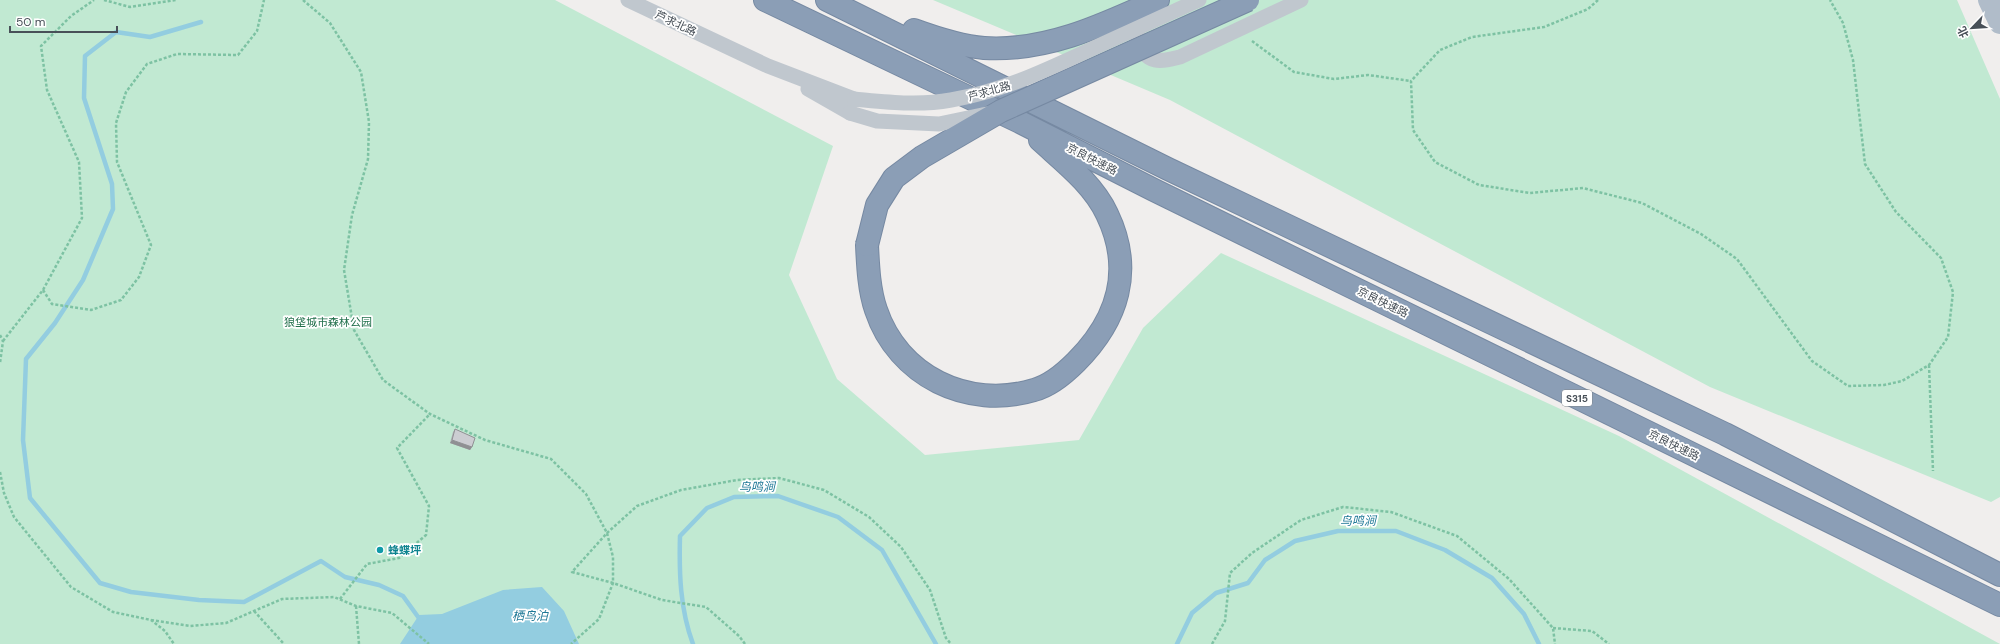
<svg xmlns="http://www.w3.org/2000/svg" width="2000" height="644" font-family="'DM Sans','Noto Sans SC',sans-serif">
  <rect width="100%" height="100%" fill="#f0eeed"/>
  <path fill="#c1e9d2" d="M0,0H555L833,146L789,275L837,379L925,455L1079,440L1143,328L1221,253L1619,436L2000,644H0Z
    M933,0H1957L2000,99V497L1991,502L1710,387L1170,100Z"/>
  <path fill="#93cde0" d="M542,587L564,611L579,644H400L419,615L442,614L503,590Z"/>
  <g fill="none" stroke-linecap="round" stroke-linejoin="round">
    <path stroke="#93cde0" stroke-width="4.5" d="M201,22L150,37L116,32L85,56L84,98L112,184L113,209L83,280L55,323L26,359L23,440L30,498L100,583L131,592L199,600L244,602L321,561L345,577L379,585L403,596L421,621
      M693,644C680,609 679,573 680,536L707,508L734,497L778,496L838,517L882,550L936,644
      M1177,644L1192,613L1216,593L1248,583L1265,560L1295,541L1338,531H1396L1445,550L1492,578L1524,614L1539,644"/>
    <defs>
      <path id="highway" d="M765,0L1020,122L1154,190L2000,605
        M827,0L1168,169L1725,434L2000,575
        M914,30C936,38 960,46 984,48C1046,52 1103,25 1158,0
        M867,245C868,266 869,290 876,310C898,376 968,410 1034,390C1049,386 1065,373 1076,362C1118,320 1134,270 1107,214C1093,184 1064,162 1040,140"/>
    </defs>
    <use href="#highway" stroke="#7689a2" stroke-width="24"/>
    <path stroke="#7dc2a3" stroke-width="2.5" stroke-dasharray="3 2" stroke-linecap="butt" d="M104,0L130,7L176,0
      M303,0L330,23L361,72L369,122L368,159L352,215L344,270L354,330L383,380L430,414L485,440L551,459L586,494L607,533L613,557V583L599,619L571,644
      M1598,0L1588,9L1544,27L1472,37L1440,50L1411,81L1413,130L1435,162L1479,185L1530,193L1583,188L1642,203L1701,234L1737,259L1812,361L1848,386L1884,385L1902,381L1929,365L1948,337L1953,292L1941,258L1896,212L1865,164L1853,60L1843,23L1830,0
      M1252,41L1294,72L1334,79L1368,75L1411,81
      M43,290L52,304L91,310L121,300L139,277L151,245L117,162L116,123L126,92L147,64L177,54L238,55L257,31L264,0
      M0,335L3,341L0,363
      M3,341L43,290L82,218L79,162L47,90L41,46L71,16L94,0
      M1929,365L1933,471
      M0,472L4,493L14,517L71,587L113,612L151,620L165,631L174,644
      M340,599L367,564L399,558L426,535L429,506L397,448L430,414
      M356,606L359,644
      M254,611L284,644
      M151,620L190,626L226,623L282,599L334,597L356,606L392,613L429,644
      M1553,628L1592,631L1609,644
      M745,644L739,636L706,607L662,600L613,583L572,572L607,533L637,506L681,490L737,480L779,478L824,490L869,517L901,547L930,590L946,638L951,644
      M1212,644L1225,621L1230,573L1252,553L1301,520L1343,507L1391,512L1457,536L1509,579L1553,628L1555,644"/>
    <path stroke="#c0c7ce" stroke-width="15" d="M628,0L768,66L854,99
      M1142,18C1133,30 1137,56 1155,60C1163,62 1172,59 1180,57L1301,0
      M808,89L850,113"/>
    <path stroke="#b0bcc9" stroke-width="22" d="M1989,0L2000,23"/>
    <use href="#highway" stroke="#8b9eb6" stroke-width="22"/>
    <defs>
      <path id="highway-bridge" d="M867,245L877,205L894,178L922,157L1001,111L1248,0"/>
    </defs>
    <use href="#highway-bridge" stroke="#7689a2" stroke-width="24" stroke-linecap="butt"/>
    <path stroke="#c0c7ce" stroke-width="15" d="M854,99C887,102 918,106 951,100C999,92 1042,72 1085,52C1123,35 1161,17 1199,0
      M850,113L877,121L939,124L987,114"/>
    <use href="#highway-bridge" stroke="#8b9eb6" stroke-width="22"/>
  </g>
  <path fill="#afb0b5" d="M455,429L472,447L470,450L450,443L453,432Z"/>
  <path fill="#8f9093" d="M452,440L472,447L470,450L450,443Z"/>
  <path fill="#cccdd2" stroke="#8f9093" d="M455,429L475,438L472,447L452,440Z"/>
  <circle fill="#0f9aa8" stroke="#fff" stroke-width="1.5" cx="380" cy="550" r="4"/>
  <g text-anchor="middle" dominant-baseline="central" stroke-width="3.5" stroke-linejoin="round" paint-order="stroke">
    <rect fill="#fff" stroke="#7f848a" stroke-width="1" x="1562" y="390" width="30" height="16" rx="3"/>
    <g font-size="10" font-weight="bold" fill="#485058">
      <text x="1577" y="398">S315</text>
    </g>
    <g font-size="11" fill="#485058" stroke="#fff">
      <text transform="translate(676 23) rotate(25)">芦求北路</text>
      <text transform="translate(989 91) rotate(-16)">芦求北路</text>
      <text transform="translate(1092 159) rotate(27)">京良快速路</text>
      <text transform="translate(1383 302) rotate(26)">京良快速路</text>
      <text transform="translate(1674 445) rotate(26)">京良快速路</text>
    </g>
    <g font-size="11" fill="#22704c" stroke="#fff">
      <text x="328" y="322">狼垡城市森林公园</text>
    </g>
    <g font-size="11" font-weight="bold" fill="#0d838f" stroke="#fff" text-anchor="start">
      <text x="388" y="550">蜂蝶坪</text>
    </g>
    <g font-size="12" font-style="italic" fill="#1e7896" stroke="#fff">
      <text transform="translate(757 487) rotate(-1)">鸟鸣涧</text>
      <text transform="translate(1358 521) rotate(-1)">鸟鸣涧</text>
      <text x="530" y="616">栖鸟泊</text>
    </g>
  </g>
  <g transform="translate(1972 28) rotate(245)" stroke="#ffffff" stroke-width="3" paint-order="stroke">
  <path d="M0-3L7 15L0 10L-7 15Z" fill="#485058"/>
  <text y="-6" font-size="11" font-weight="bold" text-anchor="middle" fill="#485058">北</text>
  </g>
  <path d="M10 26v6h107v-6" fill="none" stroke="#485058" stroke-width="2"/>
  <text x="16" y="26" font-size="12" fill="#485058" stroke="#ffffff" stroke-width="3" paint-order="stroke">50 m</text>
</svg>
